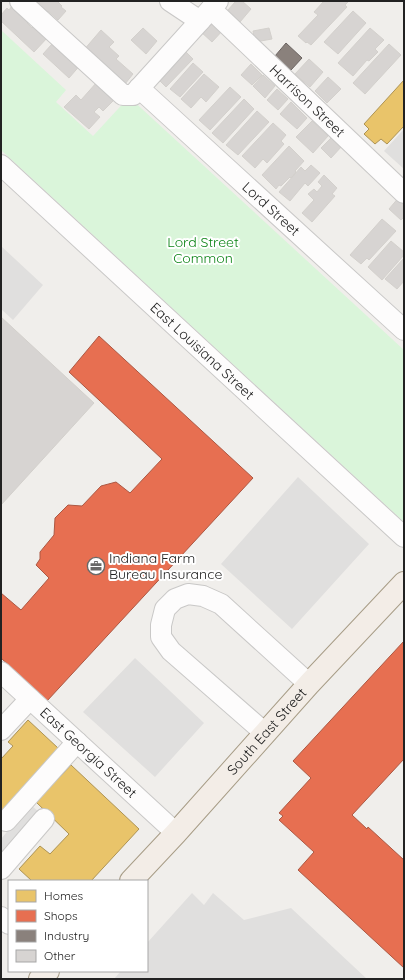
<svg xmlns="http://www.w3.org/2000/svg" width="405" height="980" font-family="Quicksand,sans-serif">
  <rect width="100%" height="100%" fill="#f0eeeb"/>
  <path fill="#daf5da" d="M1,30L66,90L56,102L93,136L129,97L404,350V522L1,150Z"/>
  <path fill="#e0dfde" d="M404,129V169L384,151Z
    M1,246L43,285L13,320L1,309Z
    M298,477L369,544L292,629L221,564Z
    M135,658L204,723L155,777L83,712Z
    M30,804L41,814L1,858V839Z
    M192,893L204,905L213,893L244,920L291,908L367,979H114L121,971H147V943Z"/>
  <path fill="#e9c46a" stroke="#ad9354" d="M404,80V126L387,144L381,139L375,144L364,134L369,129L364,124Z
    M28,720L58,748L1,812V759L13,746L8,742Z
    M71,765L139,829L91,881H32L19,869L40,846L50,854L69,834L36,802Z"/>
  <path fill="#e76f51" stroke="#ac5843" d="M99,336L253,478L47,701L1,658V593L21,610L49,578L36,565L40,559V552L54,535L55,518L68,505L82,506L101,486L116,482L130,493L162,459L69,372Z
    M404,641V759L352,815L367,829L368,827L404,860V968L298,870L314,852L279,820L283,816L279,813L311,778L293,761Z"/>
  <path fill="#8a817c" stroke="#6b6461" d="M286,43L302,58L291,70L275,56Z"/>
  <path fill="#d7d4d2" stroke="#d3d0cc" d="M26,1H57L62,6L61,7L66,11L58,20L48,11L43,16Z
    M236,1H242L251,9L240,22L227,11Z
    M324,1H349L345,5L347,7L311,45L307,42L306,43L298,36L318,15L314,12Z
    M12,6L29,21L27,23L32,28L35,25L48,37L34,52L1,21V15L7,8L9,10Z
    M353,11L366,23L338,54L324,42Z
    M212,18L224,29L212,42L200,31Z
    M143,28L157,41L146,54L131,40Z
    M269,28L272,39L255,42L253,31Z
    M370,28L384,40L375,49L378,52L369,61L367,60L353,76L338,63Z
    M101,30L114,42L109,47L119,56L116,59L133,74L125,84L83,51Z
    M52,44L82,63L69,78L43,54Z
    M389,44L401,55L365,94L353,83Z
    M184,50L193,59L166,87L157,78Z
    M309,59L323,72L310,87L295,74Z
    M193,63L203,72L180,97L170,89Z
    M251,64L262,75L252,85L241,75Z
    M204,74L219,87L206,102L201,97L191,108L181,99Z
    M263,75L275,86L265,98L253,86Z
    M328,77L341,89L327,103L315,91Z
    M97,82L115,99L103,111L99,107L94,112L100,117L89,129L64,107L76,95L81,100Z
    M230,87L241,97L210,130L199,120Z
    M277,89L288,99L278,110L267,100Z
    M244,99L254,109L223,143L212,133Z
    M291,102L307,118L297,129L280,114Z
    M257,111L269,122L238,155L226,145Z
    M312,121L328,136L313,153L296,137Z
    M273,123L286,135L281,141L284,144L267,163L263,159L255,168L242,156Z
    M332,137L342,146L331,158L321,148Z
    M289,146L304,161L295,171L296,172L291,178L290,177L281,186L279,185L276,189L262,175Z
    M311,165L320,173L308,186L305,183L290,201L279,192L301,167L305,171Z
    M324,175L337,188L332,194L335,196L312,222L302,213L314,200L308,194L314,189L317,192L322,186L318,182Z
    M400,196L404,199V217L401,220L389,209Z
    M382,219L396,231L369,260L367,258L361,264L350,255Z
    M391,241L404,252V255L382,280L368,267Z
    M404,258V281L397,289L385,279Z
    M1,317L94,403L1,505Z"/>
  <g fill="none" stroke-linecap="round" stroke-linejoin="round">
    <defs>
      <g id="minor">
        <path d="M20,1L123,95H133L218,1"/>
        <path d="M170,1L200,21"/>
        <path id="s1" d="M211,9L404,193"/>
        <path id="s2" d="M139,88L404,330"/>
        <path id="s3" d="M1,165L404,537"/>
        <path id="s4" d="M1,672L176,833"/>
        <path d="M1,730L30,699"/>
        <path d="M265,733L171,651L161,637V625L165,609L175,599L188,594L203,596L221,604L309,684"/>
        <path d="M6,821L77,742"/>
        <path d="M1,869L44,819"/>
        <path d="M1,917L9,924"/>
      </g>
      <g id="major">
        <path id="s5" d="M131,881L176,833L309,684L404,583"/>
        <path d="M40,979L48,971"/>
      </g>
    </defs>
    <use href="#minor" stroke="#c9c8c7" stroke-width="22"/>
    <use href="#major" stroke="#a79c86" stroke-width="24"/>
    <use href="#minor" stroke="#fdfcfc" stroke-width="20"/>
    <use href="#major" stroke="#f3ede7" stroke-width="22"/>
  </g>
  <defs>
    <symbol id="office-ring" viewBox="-11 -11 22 22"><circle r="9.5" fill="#fff" stroke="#6a6968" stroke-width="1.5"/><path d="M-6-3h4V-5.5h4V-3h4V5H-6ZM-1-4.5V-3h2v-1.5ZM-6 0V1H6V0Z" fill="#6a6968"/></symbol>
  </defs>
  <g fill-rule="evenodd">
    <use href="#office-ring" x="86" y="556" width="20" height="20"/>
  </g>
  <g text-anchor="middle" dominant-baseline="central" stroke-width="4" stroke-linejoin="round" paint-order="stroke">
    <g font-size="14" fill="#222" stroke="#fff">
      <text stroke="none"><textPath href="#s1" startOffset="133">Harrison Street</textPath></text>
      <text stroke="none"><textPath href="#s2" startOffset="179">Lord Street</textPath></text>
      <text stroke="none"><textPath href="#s3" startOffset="274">East Louisiana Street</textPath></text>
      <text stroke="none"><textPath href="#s5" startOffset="202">South East Street</textPath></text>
      <text stroke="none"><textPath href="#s4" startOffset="119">East Georgia Street</textPath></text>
    </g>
    <g font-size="14" fill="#0c8416" stroke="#fff">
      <text x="203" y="242">Lord Street<tspan x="203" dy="16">Common</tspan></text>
    </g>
    <g font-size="14" fill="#222" stroke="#fff" text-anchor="start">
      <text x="109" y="558">Indiana Farm<tspan x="109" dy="16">Bureau Insurance</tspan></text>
    </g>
  </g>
  <rect width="405" height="980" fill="none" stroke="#222222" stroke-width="4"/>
  <rect x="8" y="880" width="140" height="92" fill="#ffffff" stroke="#a7a7a7"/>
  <rect x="16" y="890" width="20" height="12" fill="#e9c46a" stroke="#a7a7a7"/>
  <text x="44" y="900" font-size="12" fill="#222222">Homes</text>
  <rect x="16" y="910" width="20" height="12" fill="#e76f51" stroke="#a7a7a7"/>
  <text x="44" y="920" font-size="12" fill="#222222">Shops</text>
  <rect x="16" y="930" width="20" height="12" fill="#8a817c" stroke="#a7a7a7"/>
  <text x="44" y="940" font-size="12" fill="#222222">Industry</text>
  <rect x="16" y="950" width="20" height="12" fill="#d7d4d2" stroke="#a7a7a7"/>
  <text x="44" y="960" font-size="12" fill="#222222">Other</text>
</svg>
